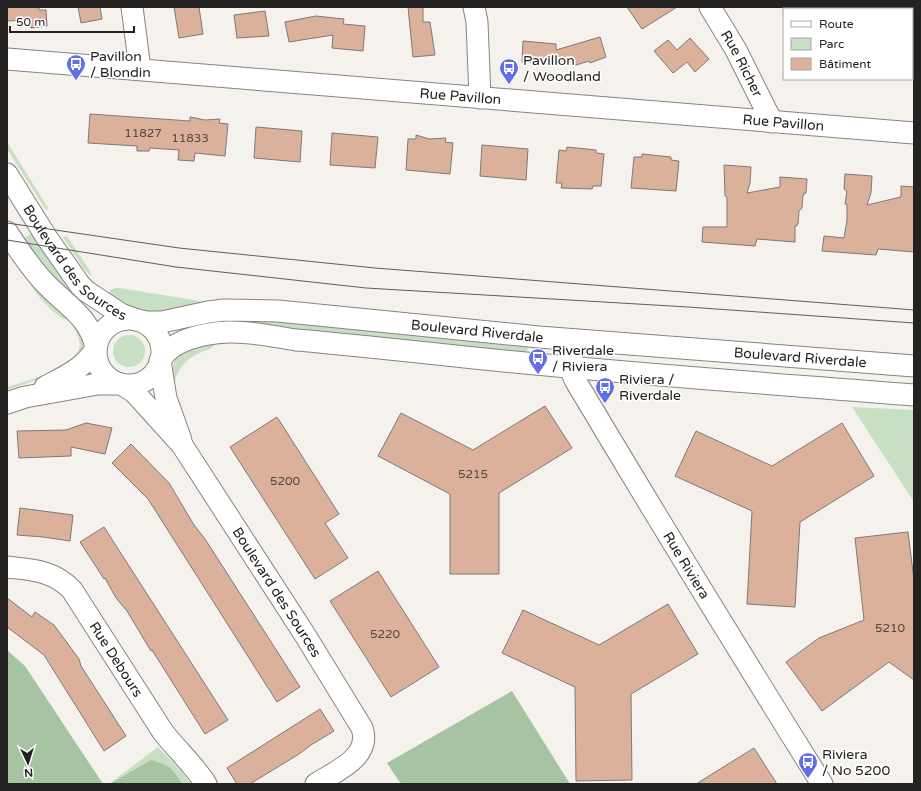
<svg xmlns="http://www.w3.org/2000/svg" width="921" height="791" font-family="'Varela Round',sans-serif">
  <rect width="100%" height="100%" fill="#f5f1ec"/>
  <path fill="#c7e0c3" d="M7,142L48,208L46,210L7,149Z
    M32,233L49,260L63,280L86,303L81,304L43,267L24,238Z
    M67,236L90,271L91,276L83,268L63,237Z
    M24,274L69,316L67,319H63C46,307 34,292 24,274Z
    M116,288H120L211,303C196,306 174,312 159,313C140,313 122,304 106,295L112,289Z
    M219,317H229L528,346L527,354L220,324Z
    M73,322C76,327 81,333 83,338C91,365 25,384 7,390V387C25,382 72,369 79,349C82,339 74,331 73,322Z
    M113 351a16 16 0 1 1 32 0a16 16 0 1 1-32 0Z
    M200,343L215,344C212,349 207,350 202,352C185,358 176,371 173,388C171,358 173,356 200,343Z
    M852,407L914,410V502Z
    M158,747L182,772L191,784H109Z"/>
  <path fill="#a6c4a2" d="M7,650L25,666L103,784H7Z
    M512,691L570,784H401L387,763Z
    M151,760C170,766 172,767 182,784H110Z"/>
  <path fill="#dbb19b" stroke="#7e7976" d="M7,7H39V10H46L47,26L31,28V20L7,21Z
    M78,7H100L102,19L81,23Z
    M174,7H199L203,34L179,38Z
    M408,7H423V22H430L435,55L413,57Z
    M627,7H677L642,29Z
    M265,11L269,36L237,38L234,15Z
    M316,16L344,19L343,24L365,26L363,51L332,48L333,35L289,42L285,22Z
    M600,37L606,57L590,63L589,61L576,65L522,62L523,41L556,44V50Z
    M690,38L709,59L695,72L687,62L673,73L654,51L668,40L677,50Z
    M90,114L190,121V117L205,120L220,119L219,123L228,124L225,156L195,153L194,161L178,160L179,150L150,148L149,151H137V146L88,143Z
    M256,127L302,131L300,162L254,158Z
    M332,133L378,137L375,168L330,165Z
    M416,135L429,139L446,138L445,142L453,143L450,174L406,170L408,139H416Z
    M482,145L528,149L526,180L480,176Z
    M567,147L596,150V153L604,154L601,186H593L592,189L561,188L562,183H556L559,150L566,151Z
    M642,154L671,157V160L679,161L676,191L631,188L634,157H642Z
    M724,165L751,167L750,183L747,193L780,187V177L807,179L806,193H804V195H803L802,208L799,211L798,224H797V226H795V242L757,239L755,246L702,242L703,227H727V197L725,196Z
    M845,174L872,176L871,193L867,205L901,197V186L914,187V252L878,249L876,255L822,251L824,236L844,238L847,220V204H845L847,191L844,189Z
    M545,406L572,448L499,493V574H450V494L378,456L401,413L473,450Z
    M277,417L339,514L325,523L348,558L315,579L230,447Z
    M86,423L112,428L105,454L71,447V456L19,458L17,431L66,430Z
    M842,423L874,476L800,522L795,607L747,604L752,511L675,476L696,431L772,466Z
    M131,444L169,483L194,525L205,539L300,687L277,702L148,499L112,463Z
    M20,508L73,515L70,541L43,537L17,535Z
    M104,527L228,720L205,734L152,650L151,651L127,611L116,598L105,578L104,579L80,542Z
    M908,532L914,580V680L889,662L822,711L786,662L819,638L864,620L855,538Z
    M378,571L439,667L391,697L330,601Z
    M7,598L32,617L35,612L54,625L79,659L81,666L126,736L104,751L44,655L7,627Z
    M668,604L698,654L631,694L632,780L576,781L575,687L502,653L523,610L599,645Z
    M320,709L334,731L311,745L299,754L250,784H237L227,768Z
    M754,748L777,784H696Z"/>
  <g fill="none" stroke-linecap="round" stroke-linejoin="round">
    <defs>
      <g id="minor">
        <path d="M132,7L140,69"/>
        <path d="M474,7L477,22L480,98"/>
        <path id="s1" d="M710,7L736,50L772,122"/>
        <path id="s2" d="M7,59L914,133"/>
        <path id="s3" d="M7,174L47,238L80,285L86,291L121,314L137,320L147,322H162L208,312L224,310L278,311L539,337L914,366"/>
        <path d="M7,232C19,250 31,269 46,284C66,305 90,317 96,348"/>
        <circle cx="129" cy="352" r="33"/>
        <path id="s4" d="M572,355L571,370L575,380C656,516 738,650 822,784"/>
        <path d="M160,361C171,339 206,333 228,332C251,331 274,337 297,340C353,345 409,351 465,357C615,373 764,383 914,395"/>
        <path d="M160,361L166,398L181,440"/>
        <path d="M45,387C64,377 85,368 96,348"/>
        <path id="s5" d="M7,403L25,397L98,384H121L134,392L182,445L305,635L362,728C372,757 336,771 316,784"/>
        <path id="s6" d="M7,567C32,570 53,570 72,590L163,732C177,750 194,765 206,784"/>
      </g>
    </defs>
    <use href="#minor" stroke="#888480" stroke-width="23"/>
    <use href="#minor" stroke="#fff" stroke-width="21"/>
    <path stroke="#605d5b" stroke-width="1" d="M7,223L179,248L375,268L914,310
      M7,240L176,267L366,288L688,307L914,323"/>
  </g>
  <defs>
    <symbol id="bus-pin" viewBox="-11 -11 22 30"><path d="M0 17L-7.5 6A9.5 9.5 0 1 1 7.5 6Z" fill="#626fe7" stroke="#fff"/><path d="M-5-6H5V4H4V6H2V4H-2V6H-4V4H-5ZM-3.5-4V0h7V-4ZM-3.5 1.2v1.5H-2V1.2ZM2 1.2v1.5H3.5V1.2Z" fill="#fff"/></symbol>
  </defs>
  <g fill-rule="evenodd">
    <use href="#bus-pin" x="65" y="53" width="22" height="30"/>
    <use href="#bus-pin" x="498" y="57" width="22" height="30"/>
    <use href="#bus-pin" x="527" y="347" width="22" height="30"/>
    <use href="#bus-pin" x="594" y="376" width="22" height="30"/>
    <use href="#bus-pin" x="797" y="751" width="22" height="30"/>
  </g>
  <g text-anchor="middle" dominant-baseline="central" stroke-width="3.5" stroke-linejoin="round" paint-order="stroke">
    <g font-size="12" fill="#524640">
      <text x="143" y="133">11827</text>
      <text x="190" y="138">11833</text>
      <text x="473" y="474">5215</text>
      <text x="285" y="481">5200</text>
      <text x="890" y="628">5210</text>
      <text x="385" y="634">5220</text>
    </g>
    <g font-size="14" fill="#252321" stroke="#fff" text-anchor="start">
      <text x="90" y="56">Pavillon<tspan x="90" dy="16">/ Blondin</tspan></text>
      <text x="523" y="60">Pavillon<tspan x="523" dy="16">/ Woodland</tspan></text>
      <text x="552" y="350">Riverdale<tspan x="552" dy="16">/ Riviera</tspan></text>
      <text x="619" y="379">Riviera /<tspan x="619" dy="16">Riverdale</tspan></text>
      <text x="822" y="754">Riviera<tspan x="822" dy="16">/ No 5200</tspan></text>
    </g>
    <g font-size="14" fill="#252321" stroke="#fff">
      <text stroke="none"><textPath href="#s1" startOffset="65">Rue Richer</textPath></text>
      <text stroke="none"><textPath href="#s2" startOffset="455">Rue Pavillon</textPath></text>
      <text stroke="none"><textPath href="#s2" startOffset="779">Rue Pavillon</textPath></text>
      <text stroke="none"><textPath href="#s3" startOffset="113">Boulevard des Sources</textPath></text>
      <text stroke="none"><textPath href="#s3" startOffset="543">Boulevard Riverdale</textPath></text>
      <text stroke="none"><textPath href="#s3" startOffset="867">Boulevard Riverdale</textPath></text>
      <text stroke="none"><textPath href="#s4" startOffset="242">Rue Riviera</textPath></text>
      <text stroke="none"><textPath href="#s5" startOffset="378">Boulevard des Sources</textPath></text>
      <text stroke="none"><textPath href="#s6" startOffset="153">Rue Debours</textPath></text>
    </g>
  </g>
  <rect width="921" height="791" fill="none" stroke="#252321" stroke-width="16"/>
  <rect x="783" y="8" width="130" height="72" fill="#ffffff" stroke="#a8a7a6"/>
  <rect x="791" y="21" width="20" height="6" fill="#ffffff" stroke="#a8a7a6"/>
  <text x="819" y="28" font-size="12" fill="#252321">Route</text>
  <rect x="791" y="38" width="20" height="12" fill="#c7e0c3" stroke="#a8a7a6"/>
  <text x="819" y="48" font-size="12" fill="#252321">Parc</text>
  <rect x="791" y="58" width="20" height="12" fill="#dbb19b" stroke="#a8a7a6"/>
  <text x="819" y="68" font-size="12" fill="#252321">Bâtiment</text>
  <g transform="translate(28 763) rotate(176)" stroke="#ffffff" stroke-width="3" paint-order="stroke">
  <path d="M0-3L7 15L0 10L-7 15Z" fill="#252321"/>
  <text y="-6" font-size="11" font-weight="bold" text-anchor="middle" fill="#252321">N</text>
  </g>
  <path d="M10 26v6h124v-6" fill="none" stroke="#252321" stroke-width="2"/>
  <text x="16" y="26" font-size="12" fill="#252321" stroke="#ffffff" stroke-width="3" paint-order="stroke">50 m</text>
</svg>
